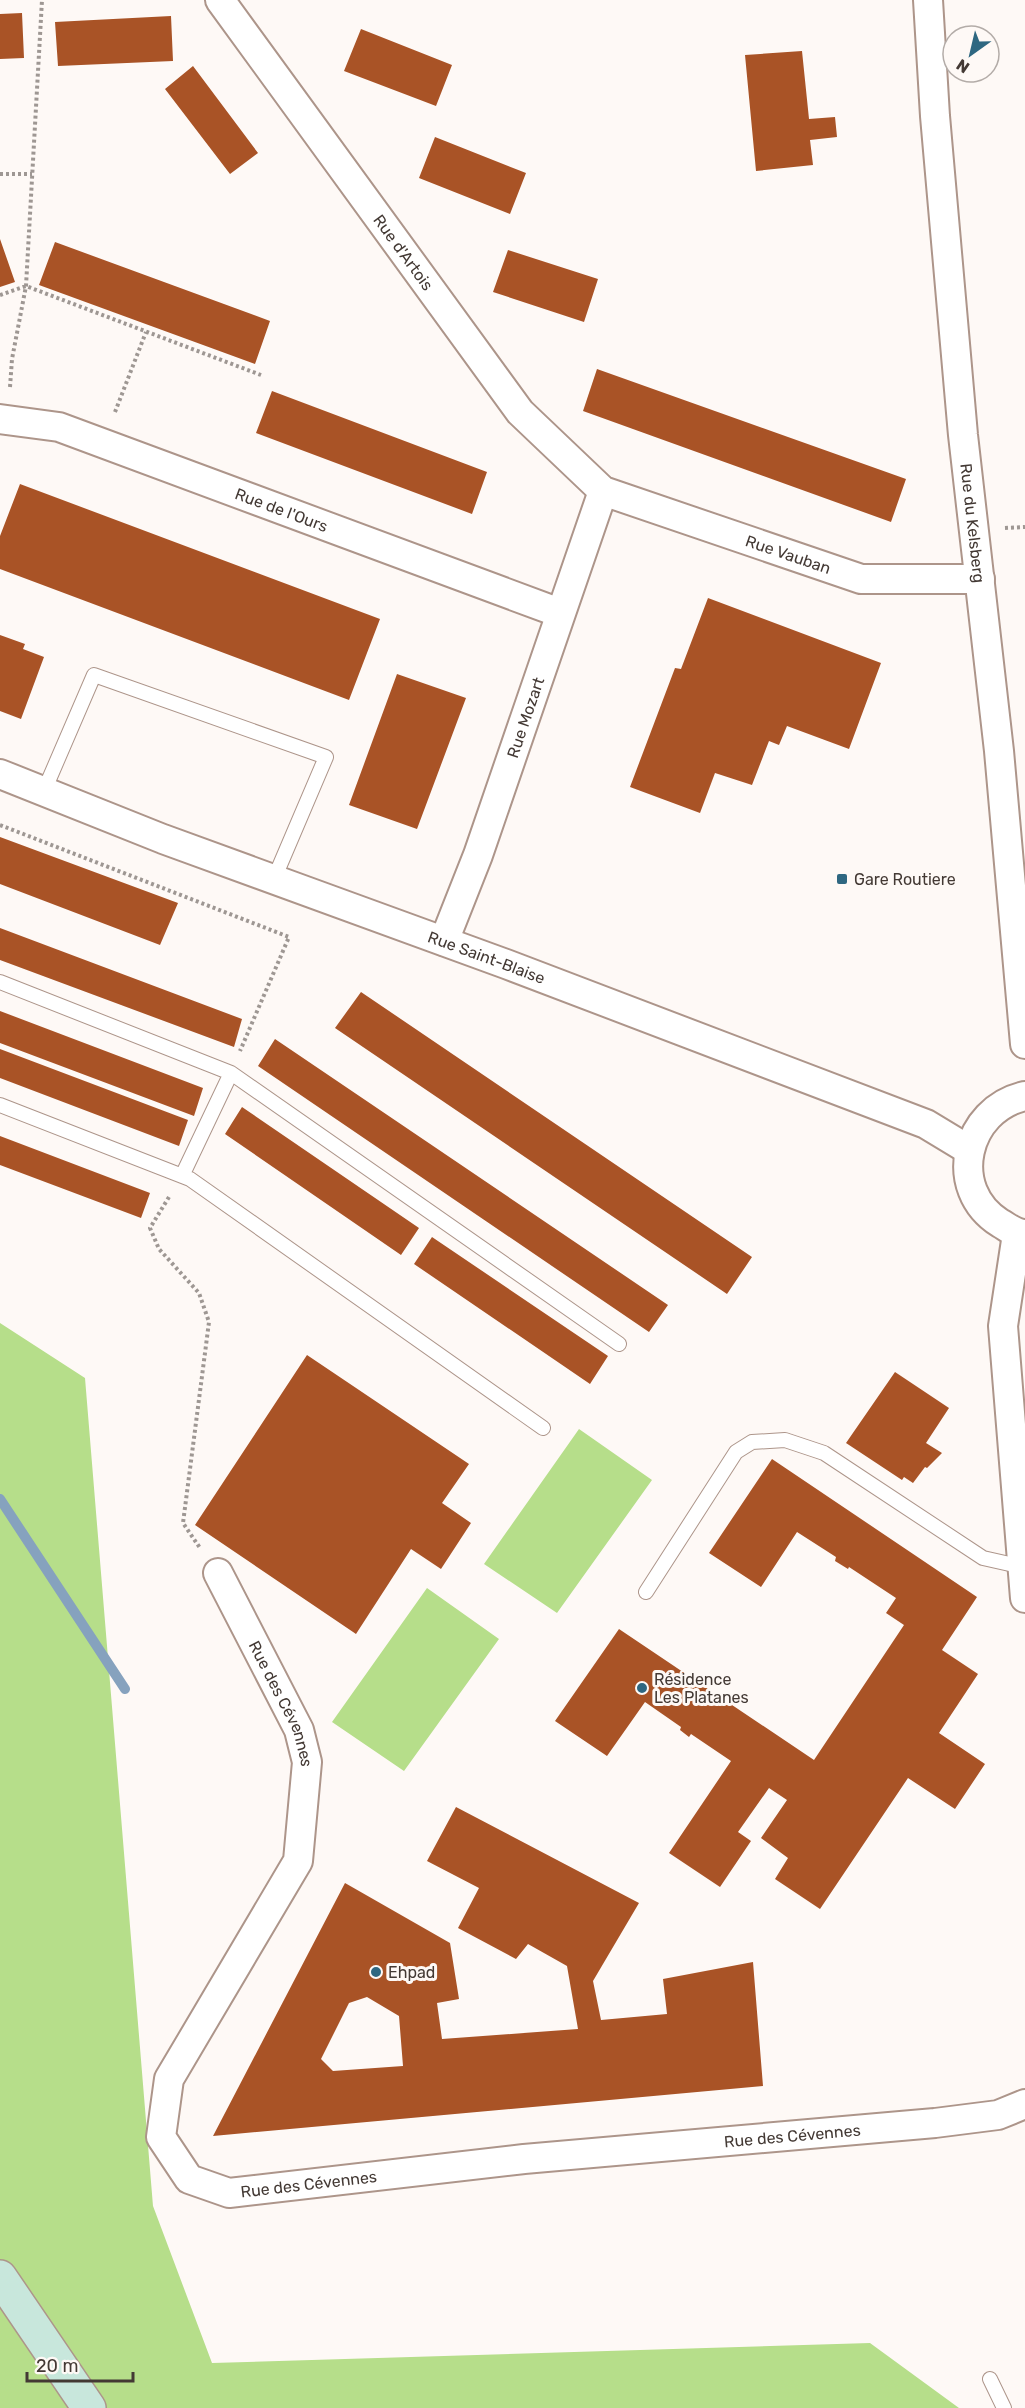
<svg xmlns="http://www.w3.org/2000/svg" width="1025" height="2408" font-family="Rubik,sans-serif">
  <rect width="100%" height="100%" fill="#fef9f6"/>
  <path fill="#b6de8a" d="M0,1323L85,1378L153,2206L212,2363L870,2343L959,2408H0Z
    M579,1429L652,1480L557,1613L484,1564Z
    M427,1588L499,1639L404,1771L332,1722Z"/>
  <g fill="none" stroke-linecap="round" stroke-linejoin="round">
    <path stroke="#86a2be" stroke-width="10" d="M0,1499L125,1689"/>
  </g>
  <path fill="#a95326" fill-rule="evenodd" d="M22,13L24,58L0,59V14Z
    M171,16L173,61L58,66L55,22Z
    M361,29L452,65L436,106L344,71Z
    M802,51L809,119L835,117L837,137L810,140L813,165L756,171L745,55Z
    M193,66L258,153L230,174L165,89Z
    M435,137L526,173L510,214L419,178Z
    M0,239L15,282L0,287Z
    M55,242L270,321L255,364L39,285Z
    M508,250L598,279L584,322L493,292Z
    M597,369L906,479L891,522L583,411Z
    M272,391L487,472L472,514L256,433Z
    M20,484L380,619L349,700L0,569V536Z
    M708,598L881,663L849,749L787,726L779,745L769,741L752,785L715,773L700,813L630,787L675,668L681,669Z
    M0,635L25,644L23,649L44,657L21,719L0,711Z
    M397,674L466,698L417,829L349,805Z
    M0,837L178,903L160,945L0,884Z
    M0,928L242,1019L234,1047L0,960Z
    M361,992L752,1257L727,1294L335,1028Z
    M0,1011L203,1088L194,1116L0,1043Z
    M275,1039L668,1305L649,1332L258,1066Z
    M0,1049L188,1120L179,1146L0,1078Z
    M242,1107L419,1228L401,1255L225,1134Z
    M0,1136L150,1193L141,1218L0,1165Z
    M432,1237L608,1356L590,1384L414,1264Z
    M307,1355L469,1464L442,1503L471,1523L441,1569L411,1549L356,1634L195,1525Z
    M895,1372L949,1408L926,1443L942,1453L927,1468L925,1467L913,1483L904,1477L902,1480L846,1443Z
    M772,1459L977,1597L942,1650L978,1674L939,1733L985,1764L955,1809L908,1778L820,1909L775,1879L788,1858L761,1838L787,1800L769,1788L738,1832L751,1841L720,1887L669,1853L731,1761L691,1734L689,1737L680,1730L681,1727L645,1702L607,1756L555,1721L619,1629L814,1760L904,1625L886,1613L896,1598L849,1567L848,1569L835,1561L836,1557L797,1532L761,1587L709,1553Z
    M456,1807L639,1903L593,1981L601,2020L667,2014L663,1979L753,1962L763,2086L213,2136L345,1883L450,1943L459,1999L437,2003L442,2039L578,2029L567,1966L528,1944L516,1959L458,1928L479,1888L427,1861ZM367,1997L399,2016L403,2066L333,2071L321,2059L349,2003Z"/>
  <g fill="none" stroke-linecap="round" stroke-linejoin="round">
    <defs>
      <path id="service" d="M44,791L94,675L326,757L274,879
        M0,982L231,1073L619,1344
        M0,1105L190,1179L543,1428
        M182,1176L231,1073
        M646,1592L736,1452L752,1442L785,1440L824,1453L983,1558L1023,1567
        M990,2379L1004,2408"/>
      <g id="minor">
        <path id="s1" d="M220,0L520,412L603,491L861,579H980"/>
        <path id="s2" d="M928,0L935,116L963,435L999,751L1025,1044"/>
        <path id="s3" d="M0,419L59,427L560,613"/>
        <path id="s4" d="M0,774L163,839L506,964L926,1124L969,1150"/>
        <path id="s5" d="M444,941L478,855L603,491"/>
        <path d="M1025,1096C965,1109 946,1189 1000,1223C1009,1228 1015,1234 1025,1234"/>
        <path d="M1017,1234L1003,1326L1025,1598"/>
        <path id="s6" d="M218,1573L299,1730L307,1762L298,1861L169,2079L161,2137L189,2179L229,2193L524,2159L935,2123L998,2115L1025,2104"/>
      </g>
      <path id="secondary" d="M0,2277L89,2408"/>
    </defs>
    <use href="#service" stroke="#ad958a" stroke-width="16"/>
    <use href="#minor" stroke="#ad958a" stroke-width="32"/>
    <use href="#secondary" stroke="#ad958a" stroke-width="36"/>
    <path stroke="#9e9793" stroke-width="4" stroke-dasharray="3 3" stroke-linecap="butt" d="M0,174H32
      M0,295L26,286L261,375
      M10,387L12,359L26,286L42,0
      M115,412L146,332
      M1005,528L1025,527
      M0,825L289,937L240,1051
      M169,1197L150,1228L159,1249L199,1293L209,1322L183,1523L200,1548"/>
    <use href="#service" stroke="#fff" stroke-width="14"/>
    <use href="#minor" stroke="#fff" stroke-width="28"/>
    <use href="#secondary" stroke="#c8e7dc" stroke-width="33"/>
  </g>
  <g fill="#2e6781" stroke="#fef9f6" stroke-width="2">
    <rect x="836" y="873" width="12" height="12" rx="3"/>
    <circle cx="642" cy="1688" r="6"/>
    <circle cx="376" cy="1972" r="6"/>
  </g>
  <g text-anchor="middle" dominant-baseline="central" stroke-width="6" stroke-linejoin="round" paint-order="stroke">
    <g font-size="16" fill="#433934" stroke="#fef9f6">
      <text stroke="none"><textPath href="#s1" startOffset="312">Rue d'Artois</textPath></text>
      <text stroke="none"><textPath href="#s3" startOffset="297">Rue de l'Ours</textPath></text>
      <text stroke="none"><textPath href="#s2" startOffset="525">Rue du Kelsberg</textPath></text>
      <text stroke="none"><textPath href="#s1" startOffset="820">Rue Vauban</textPath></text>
      <text stroke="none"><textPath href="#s5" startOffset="238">Rue Mozart</textPath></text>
      <text stroke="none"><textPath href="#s4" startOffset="520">Rue Saint-Blaise</textPath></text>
      <text stroke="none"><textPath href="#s6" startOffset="146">Rue des Cévennes</textPath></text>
      <text stroke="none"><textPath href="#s6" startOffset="1280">Rue des Cévennes</textPath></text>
      <text stroke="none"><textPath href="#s6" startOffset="794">Rue des Cévennes</textPath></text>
    </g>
    <g font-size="16" fill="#433934" stroke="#fef9f6" text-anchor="start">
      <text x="854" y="879">Gare Routiere</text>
      <text x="654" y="1679">Résidence<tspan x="654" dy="18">Les Platanes</tspan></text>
      <text x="388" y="1972">Ehpad</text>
    </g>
  </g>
  <g transform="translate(971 54) rotate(214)"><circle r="28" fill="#fef9f6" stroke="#b3aca8" stroke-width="1.5"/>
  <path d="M0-4.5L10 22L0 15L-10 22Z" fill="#2e6781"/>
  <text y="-9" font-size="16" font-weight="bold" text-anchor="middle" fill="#433934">N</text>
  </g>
  <path d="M27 2372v9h106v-9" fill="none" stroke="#433934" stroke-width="3"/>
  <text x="36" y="2372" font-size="18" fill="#433934" stroke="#fef9f6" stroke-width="4.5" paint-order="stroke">20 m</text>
</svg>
